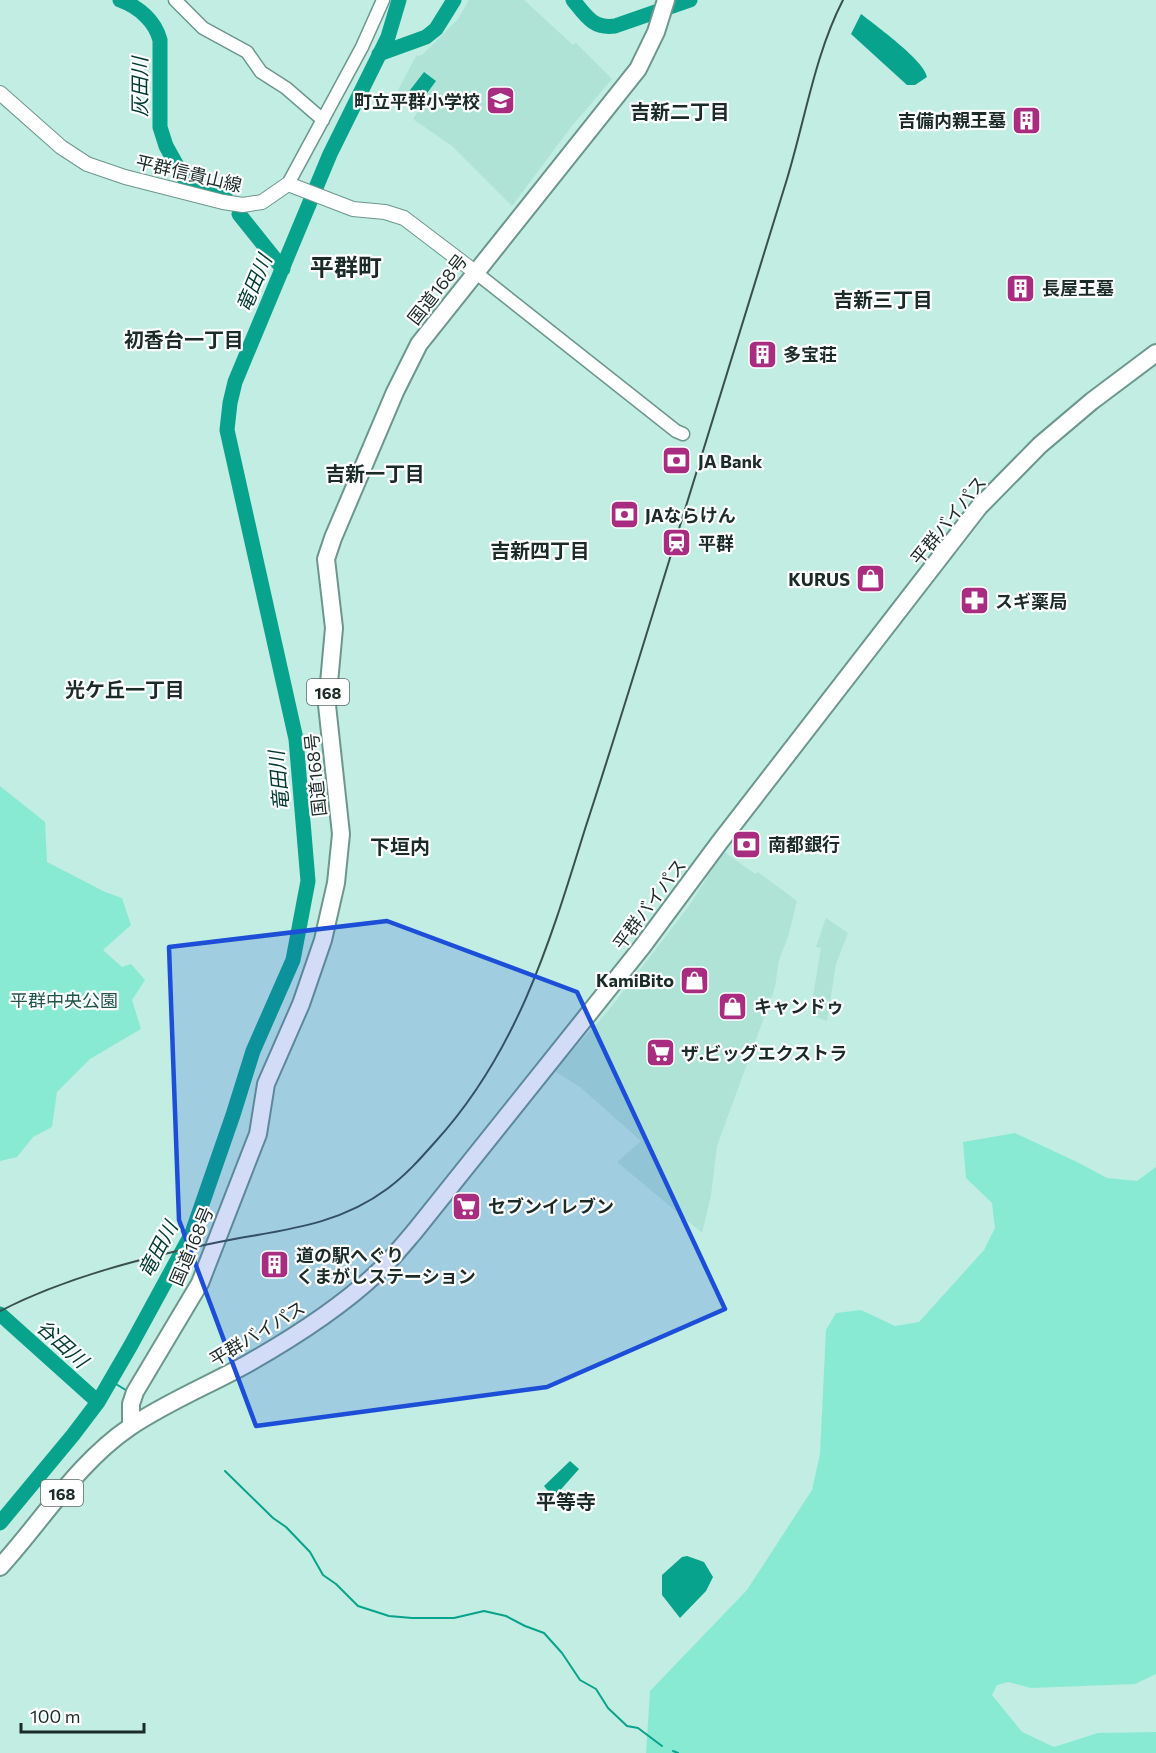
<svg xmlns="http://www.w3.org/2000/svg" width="1156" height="1753" font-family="Commissioner,'Noto Sans JP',sans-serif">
  <rect width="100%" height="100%" fill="#c1ede2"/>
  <path fill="#aee3d6" d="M469,0H524L573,45L576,43L612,79L571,127L512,206L452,146L413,119L419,110L397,92L416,56L422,55L458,19Z
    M723,851L755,874L758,872L797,901L788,937L779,960L775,987L717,1146L711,1195L702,1233L617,1162L641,1141L580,1087L554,1071L607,1012L666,936L691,903Z
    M826,918L848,933L836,964L827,1021L810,1015L821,948L816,947Z"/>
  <path fill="#89ead4" d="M0,786L45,822L47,862L105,892L122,898L131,925L103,950L122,967L131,964L145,980L132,1000L141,1029L90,1059L57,1092L52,1127L33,1137L17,1157L0,1161Z
    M1015,1133L1079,1163L1107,1178L1137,1181L1156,1167V1674L1135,1684L1031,1688L1008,1682L997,1685L992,1695L1022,1732L1054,1747L1098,1733L1156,1732V1753H646L650,1691L747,1590L812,1490L820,1454L826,1330L836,1313L861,1310L895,1326L919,1322L984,1250L995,1228L992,1203L966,1178L963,1142Z"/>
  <path fill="#07a38c" d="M861,14C875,25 925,61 927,77L915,85H907L851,34Z
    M424,72L436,81L419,104L407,94Z
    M570,1461L579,1469L556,1495L552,1496L544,1486Z
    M687,1556L704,1562L713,1577L706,1591L680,1618L662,1595V1575L682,1557Z"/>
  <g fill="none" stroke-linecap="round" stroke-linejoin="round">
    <path stroke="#07a38c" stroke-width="2" d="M111,1381L129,1392
      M225,1471L273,1518L286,1527L310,1552L323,1575L336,1584L358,1606L389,1616L412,1618H454L484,1611L506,1616L525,1626L544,1633L562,1653L580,1680L596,1689L608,1708L627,1726L638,1728L662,1746
      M673,1751L678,1753"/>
    <path stroke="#07a38c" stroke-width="15" d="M120,0C139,7 155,21 160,40V127L166,146L186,182L225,193
      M573,0C586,16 593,29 615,26L690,0
      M379,54L426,37L436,29L454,0
      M239,214L283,269
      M0,1314L98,1402
      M0,1523L73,1435L98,1402L131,1345L192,1233L233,1115L253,1051L293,960L308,881L296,739L227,430L230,403L235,382L330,154L388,37L399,0"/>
    <defs>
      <path id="tertiary" d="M175,0L203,28L247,52L261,72L286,88L323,120
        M288,184L362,47L383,0
        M475,272L676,431L683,434"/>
      <path id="secondary" d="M0,93L61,147L87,164L125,177L223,202L243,205L262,202L288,184L353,209L385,212L404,218L475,272"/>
      <path id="trunk" d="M131,1426V1404L135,1392L200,1283L258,1134L266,1084L301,1004L323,940L336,883L341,834L327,705L334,628L326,559L333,538L395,392L419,344L638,69L656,32L666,0
        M0,1567C43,1520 77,1463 130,1427C167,1402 209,1385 247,1364C293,1338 339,1309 378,1272C391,1260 403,1245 415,1231L642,947L719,843L979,507L1040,445L1092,401L1156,353"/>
    </defs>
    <use href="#tertiary" stroke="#6d978c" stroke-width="15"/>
    <use href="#secondary" stroke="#6d978c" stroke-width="16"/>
    <use href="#trunk" stroke="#6d978c" stroke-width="20"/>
    <use href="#tertiary" stroke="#fff" stroke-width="12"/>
    <use href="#secondary" stroke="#fff" stroke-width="14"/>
    <use href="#trunk" stroke="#fff" stroke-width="16"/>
    <path stroke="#3a504b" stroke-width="2" d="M0,1311C67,1277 145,1257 219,1242C279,1230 336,1227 387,1189C406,1175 421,1158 436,1141C517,1052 550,942 585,829C607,762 628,694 649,626C695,477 741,328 787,179C805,120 815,54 843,0"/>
  </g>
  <path fill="#1d4ed8" fill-opacity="0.2" stroke="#1d4ed8" stroke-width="4.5" stroke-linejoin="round" d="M387,921L577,992L725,1309L547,1387L256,1426L179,1220L169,947Z"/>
  <defs>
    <symbol id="school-square" viewBox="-11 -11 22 22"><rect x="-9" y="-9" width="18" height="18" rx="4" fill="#a82d81" stroke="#fff"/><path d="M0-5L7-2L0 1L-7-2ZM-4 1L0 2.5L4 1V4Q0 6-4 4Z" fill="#fff"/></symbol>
    <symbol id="building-square" viewBox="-11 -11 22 22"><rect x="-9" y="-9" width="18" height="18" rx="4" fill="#a82d81" stroke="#fff"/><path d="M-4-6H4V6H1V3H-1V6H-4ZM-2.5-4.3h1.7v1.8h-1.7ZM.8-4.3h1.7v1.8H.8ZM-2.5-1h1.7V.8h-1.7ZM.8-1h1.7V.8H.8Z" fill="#fff"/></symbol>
    <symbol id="bank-square" viewBox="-11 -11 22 22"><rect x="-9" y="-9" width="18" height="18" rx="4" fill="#a82d81" stroke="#fff"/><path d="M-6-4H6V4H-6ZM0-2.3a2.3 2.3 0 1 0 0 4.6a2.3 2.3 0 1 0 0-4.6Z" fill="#fff"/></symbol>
    <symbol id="station-square" viewBox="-11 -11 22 22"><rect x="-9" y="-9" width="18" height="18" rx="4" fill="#a82d81" stroke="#fff"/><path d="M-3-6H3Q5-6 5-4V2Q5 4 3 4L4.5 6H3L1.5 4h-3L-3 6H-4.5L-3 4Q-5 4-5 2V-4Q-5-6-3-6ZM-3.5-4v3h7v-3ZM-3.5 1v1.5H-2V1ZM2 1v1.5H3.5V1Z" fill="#fff"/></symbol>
    <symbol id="shop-square" viewBox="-11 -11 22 22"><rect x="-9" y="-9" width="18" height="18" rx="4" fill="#a82d81" stroke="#fff"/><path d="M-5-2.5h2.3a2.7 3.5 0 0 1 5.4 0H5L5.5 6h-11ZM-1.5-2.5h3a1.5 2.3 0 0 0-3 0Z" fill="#fff"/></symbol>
    <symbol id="pharmacy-square" viewBox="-11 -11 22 22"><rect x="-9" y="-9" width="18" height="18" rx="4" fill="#a82d81" stroke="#fff"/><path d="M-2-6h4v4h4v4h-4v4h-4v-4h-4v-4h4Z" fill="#fff"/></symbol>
    <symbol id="supermarket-square" viewBox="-11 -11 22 22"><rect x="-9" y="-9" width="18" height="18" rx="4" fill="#a82d81" stroke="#fff"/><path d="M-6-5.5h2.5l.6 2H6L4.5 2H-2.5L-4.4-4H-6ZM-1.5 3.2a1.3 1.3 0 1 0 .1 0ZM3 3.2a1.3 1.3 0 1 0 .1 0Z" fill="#fff"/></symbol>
  </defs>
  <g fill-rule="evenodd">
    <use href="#school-square" x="484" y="84" width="33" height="33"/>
    <use href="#building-square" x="1010" y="104" width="33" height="33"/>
    <use href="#building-square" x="1004" y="272" width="33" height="33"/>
    <use href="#building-square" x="746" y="338" width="33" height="33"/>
    <use href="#bank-square" x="660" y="444" width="33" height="33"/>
    <use href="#bank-square" x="608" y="498" width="33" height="33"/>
    <use href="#station-square" x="660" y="526" width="33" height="33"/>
    <use href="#shop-square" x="854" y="562" width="33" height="33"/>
    <use href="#pharmacy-square" x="958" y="584" width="33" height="33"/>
    <use href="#bank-square" x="730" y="828" width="33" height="33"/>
    <use href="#shop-square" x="678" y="964" width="33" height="33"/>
    <use href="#shop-square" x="716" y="990" width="33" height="33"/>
    <use href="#supermarket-square" x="644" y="1036" width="33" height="33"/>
    <use href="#supermarket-square" x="450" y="1190" width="33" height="33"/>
    <use href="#building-square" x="258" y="1248" width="33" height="33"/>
  </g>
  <g text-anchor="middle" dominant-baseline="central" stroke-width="4.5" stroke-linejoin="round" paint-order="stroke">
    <g fill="#fff" stroke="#5f6b68" stroke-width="1.5">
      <rect x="307" y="679" width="42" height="26" rx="4.5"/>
      <rect x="41" y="1480" width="42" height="26" rx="4.5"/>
    </g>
    <g font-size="16" font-weight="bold" fill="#1b2c28">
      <text x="328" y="692">168</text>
      <text x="62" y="1493">168</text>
    </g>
    <g font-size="18" font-weight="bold" fill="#1b2c28" stroke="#fff" text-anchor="start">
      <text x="480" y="101" text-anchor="end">町立平群小学校</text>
      <text x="1006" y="120" text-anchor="end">吉備内親王墓</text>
      <text x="1042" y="288">長屋王墓</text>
      <text x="783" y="354">多宝荘</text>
      <text x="698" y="461">JA Bank</text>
      <text x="645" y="515">JAならけん</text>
      <text x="698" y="543">平群</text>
      <text x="850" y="579" text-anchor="end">KURUS</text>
      <text x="995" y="601">スギ薬局</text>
      <text x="768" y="844">南都銀行</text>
      <text x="674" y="980" text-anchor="end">KamiBito</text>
      <text x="754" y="1006">キャンドゥ</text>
      <text x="681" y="1053">ザ.ビッグエクストラ</text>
      <text x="488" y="1206">セブンイレブン</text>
      <text x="296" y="1255">道の駅へぐり<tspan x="296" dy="21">くまがしステーション</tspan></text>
    </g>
    <g font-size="18" fill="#1b2c28" stroke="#fff">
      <text transform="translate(189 173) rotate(13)">平群信貴山線</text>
      <text transform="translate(437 289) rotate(-52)">国道168号</text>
      <text transform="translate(948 520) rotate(-51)">平群バイパス</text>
      <text transform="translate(315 775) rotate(-96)">国道168号</text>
      <text transform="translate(649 904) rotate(-53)">平群バイパス</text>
      <text transform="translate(191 1246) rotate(-67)">国道168号</text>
      <text transform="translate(257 1333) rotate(-31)">平群バイパス</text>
    </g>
    <g font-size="18" fill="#21564b" stroke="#fff">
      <text x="64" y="1000">平群中央公園</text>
    </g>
    <g font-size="20" font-style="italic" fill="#003b31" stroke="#fff">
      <text transform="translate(139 87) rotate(-90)">灰田川</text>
      <text transform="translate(253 283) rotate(-67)">竜田川</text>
      <text transform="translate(278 781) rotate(-95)">竜田川</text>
      <text transform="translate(157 1249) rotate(-62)">竜田川</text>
      <text transform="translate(63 1343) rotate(42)">谷田川</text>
    </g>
    <g font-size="20" font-weight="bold" fill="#1b2c28" stroke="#fff">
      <text x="680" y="111">吉新二丁目</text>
      <text x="883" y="299">吉新三丁目</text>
      <text x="184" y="339">初香台一丁目</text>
      <text x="375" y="473">吉新一丁目</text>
      <text x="540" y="550">吉新四丁目</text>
      <text x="125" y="689">光ケ丘一丁目</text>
      <text x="400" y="846">下垣内</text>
      <text x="566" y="1501">平等寺</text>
    </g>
    <g font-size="24" font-weight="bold" fill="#1b2c28" stroke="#fff">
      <text x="346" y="266">平群町</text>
    </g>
  </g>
  <path d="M21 1723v9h123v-9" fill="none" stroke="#1b2c28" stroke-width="3"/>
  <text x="30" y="1723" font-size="18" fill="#1b2c28" stroke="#ffffff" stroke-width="4.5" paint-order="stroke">100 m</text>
</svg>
